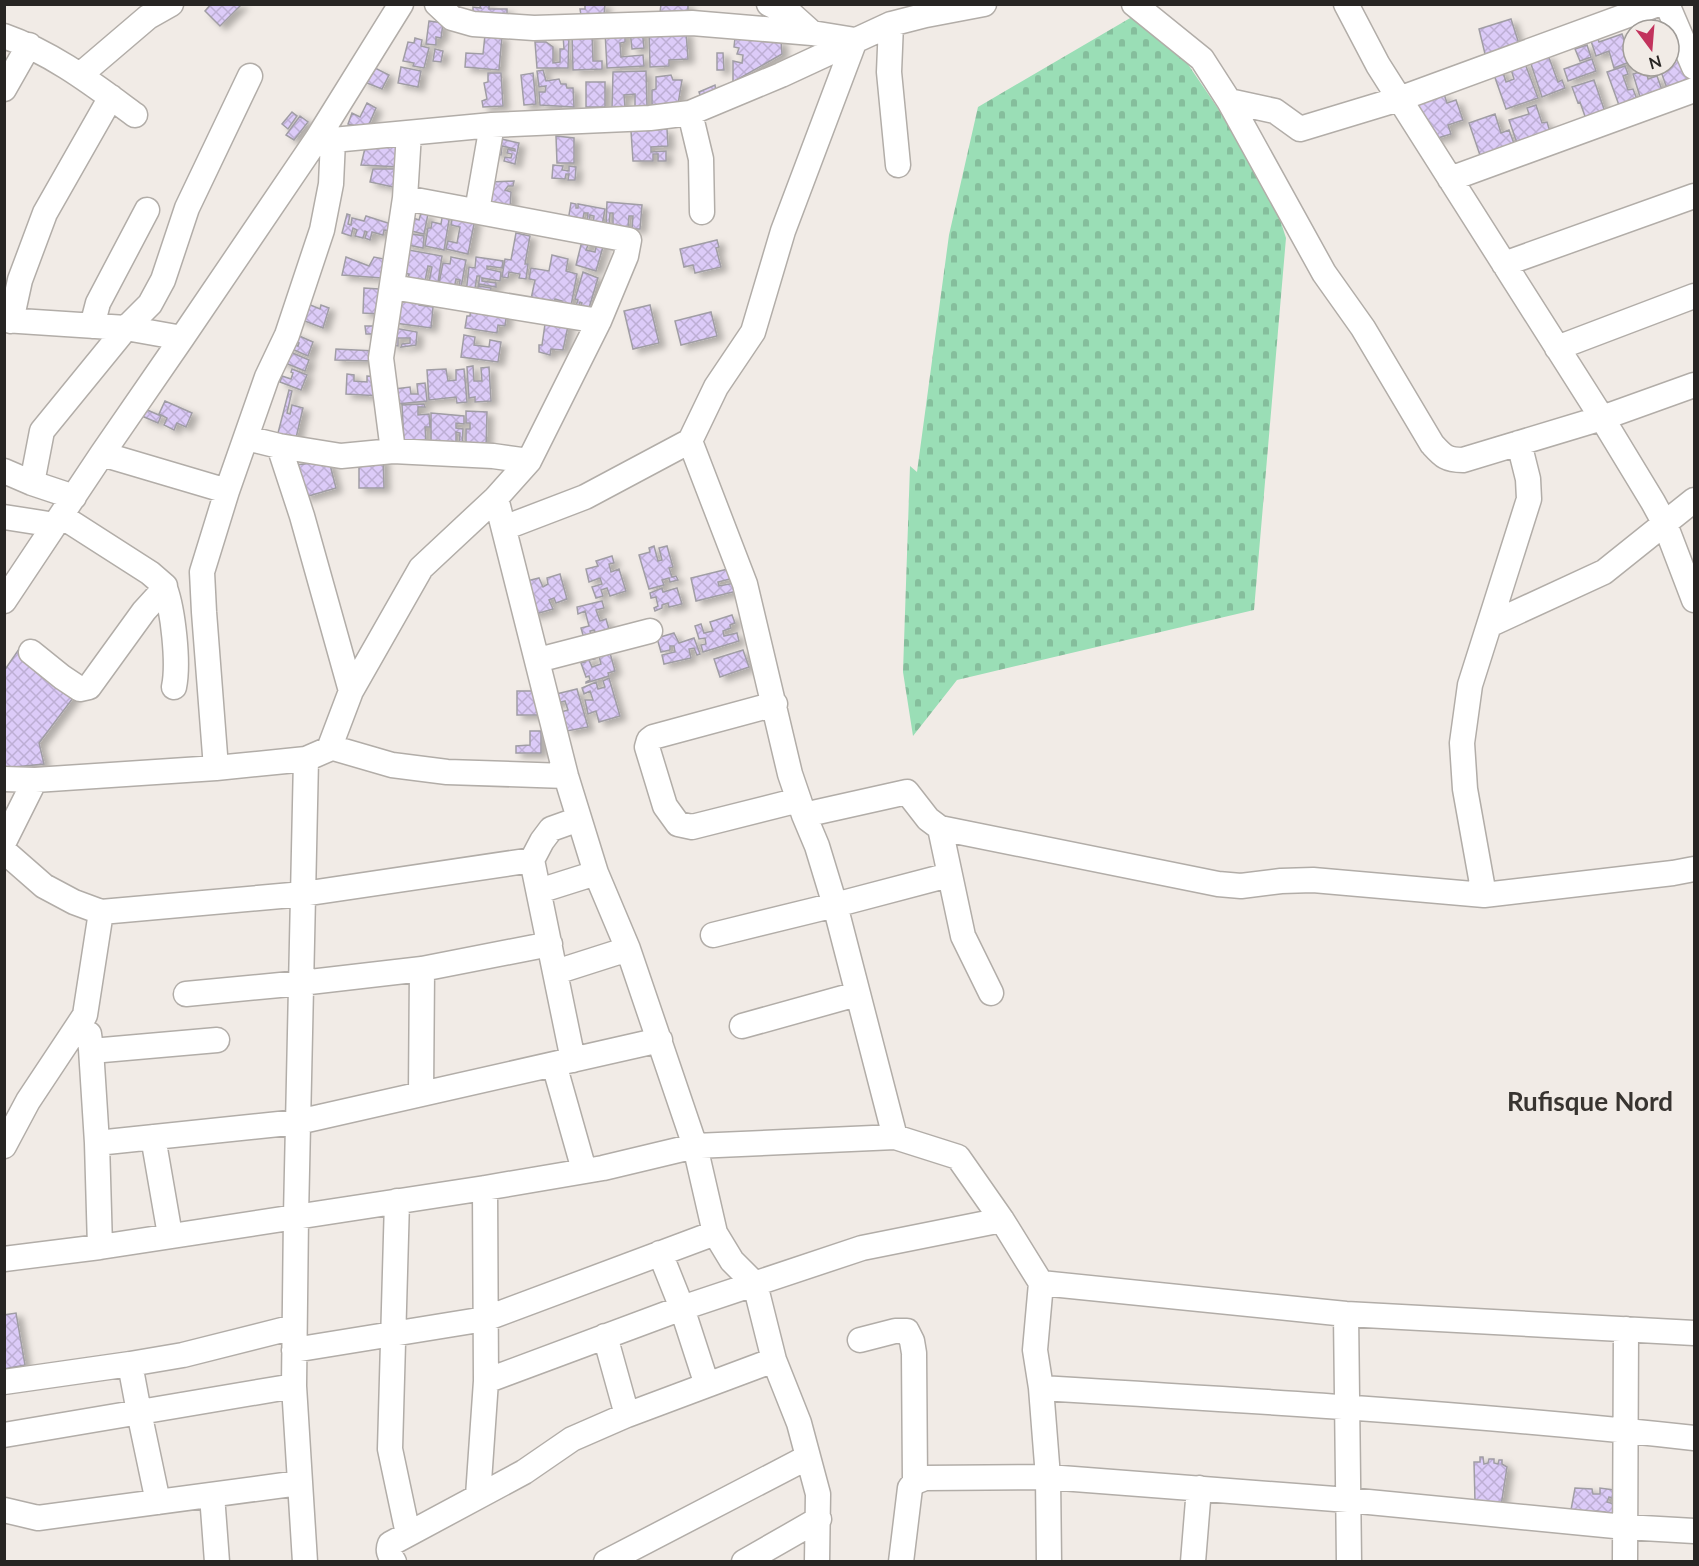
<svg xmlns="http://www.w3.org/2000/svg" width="1699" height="1566" font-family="Lato,sans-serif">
  <defs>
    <pattern id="cemetery-stones" width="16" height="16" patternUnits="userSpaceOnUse" patternTransform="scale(1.5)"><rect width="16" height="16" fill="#9adeb6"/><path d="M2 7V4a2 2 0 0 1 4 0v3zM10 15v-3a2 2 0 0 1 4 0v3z" fill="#85be9c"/></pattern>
    <pattern id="building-cross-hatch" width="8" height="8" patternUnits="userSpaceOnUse" patternTransform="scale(1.5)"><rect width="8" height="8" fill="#dccbf8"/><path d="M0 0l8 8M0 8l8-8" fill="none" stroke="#bdaed4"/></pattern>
    <filter id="shadow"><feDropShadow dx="6" dy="4" stdDeviation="3" flood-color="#0004"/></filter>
  </defs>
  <rect width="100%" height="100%" fill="#f1ebe6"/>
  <path fill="url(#cemetery-stones)" d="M1149,7L1268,182L1286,238L1254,610L957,680L913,736L903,672L910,466L917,472L949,235L978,107Z"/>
  <path fill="url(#building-cross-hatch)" stroke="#a09da4" stroke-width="1.5" filter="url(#shadow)" d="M211,4H242L220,26L205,11Z
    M479,4H489V9H507V18L473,17V7L481,8Z
    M585,4H605L604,15H581L580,9H585Z
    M661,4H688V11L660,13Z
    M1654,17L1657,24L1644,28L1641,21Z
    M1511,19L1519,44L1486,58L1479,29Z
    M429,21L443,23L441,38L436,37V45L426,44Z
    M642,29L644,48L632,49L630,30Z
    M625,30V42L620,43L621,57L643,55L644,66L607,68L605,32Z
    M649,30L686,32L688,59L669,60V66L650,67Z
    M572,33H592L593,61H602V69L573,70Z
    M1622,34L1632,61L1614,68L1609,51L1596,56L1591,41L1598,39L1599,42Z
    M485,35L502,36L499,70L465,67L466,53L483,54Z
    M563,35L569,36L568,68H537L535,42H546L553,47V63L560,62V49H564Z
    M415,38L422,40L421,46L429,48L424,68L413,66L414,63L403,61L408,42L414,43Z
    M735,38L781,41L782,54L733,82V61L742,63L743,55L737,54L739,48L734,47Z
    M1587,45L1591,57L1580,61L1575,49Z
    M435,49L443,51L441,62L433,61Z
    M1680,50L1692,86L1669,94L1659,66H1669V53Z
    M717,53H723L724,70H717Z
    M1548,55L1558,82L1562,80L1565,88L1542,97L1530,61Z
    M1592,59L1596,71L1568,81L1564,69Z
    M1524,61L1538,98L1506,109L1493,72L1502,69L1506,82L1514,79L1510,66Z
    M1625,66L1628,74L1623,76L1628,90L1633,89L1638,102L1620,108L1607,72Z
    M401,67L421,71L418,87L398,83Z
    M375,68L389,75L382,89L362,81Z
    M543,70L546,81L559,79L561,84H566L567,88H573L574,107L540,105L539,92H545L546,86L539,87L537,71Z
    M1646,70L1648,79L1657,76L1663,93L1641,100L1633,74Z
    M646,71L647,107H635V94L624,95L625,107L612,108L613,72Z
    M488,73H501L503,106L483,107L482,101L487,99L484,83L488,82Z
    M533,73L536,104L524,105L521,75Z
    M671,75L673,80H682L678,104L652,105V90L656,89V77Z
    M1594,80L1606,115L1587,122L1580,102L1578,103L1572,87Z
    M586,82H605V107H586Z
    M715,85L716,93L701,98L699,92Z
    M1444,94L1447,103L1456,100L1463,120L1448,125L1451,134L1428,141L1416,104Z
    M367,103L376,108L367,129L348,124L352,113L360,117Z
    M1536,105L1542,123L1547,122L1551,135L1518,146L1509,120L1529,114L1527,108Z
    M292,112L297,116L288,129L282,124Z
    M1495,114L1501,133L1509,130L1516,149L1482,161L1469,123Z
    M300,116L308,122L294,140L286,135Z
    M667,129L668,146L651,147V152L666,151V161H658V154H653V161H633L631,131Z
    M556,136L574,138V163H557Z
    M497,138L519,143L515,164L504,161L505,157L511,158L512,154L507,153L508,149L515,151V149L502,146L501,155L494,154Z
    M406,143L401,167L361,165L365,148Z
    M553,165L563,166L562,170L569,171V166L576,167L575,180H568L569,174H566L565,179L552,178Z
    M373,169H400L398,188L370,182Z
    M514,181L513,186H508L505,190L511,192L510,208L483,205L490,182Z
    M607,202L642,205L640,229H632L633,216H629L628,227L613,226V213H610L609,225H606Z
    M571,203L576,204V208H578V204L605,209L602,226L593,225L594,216L590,215L589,223L587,222L588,213H584L582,223L568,221Z
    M443,212L450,214L444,250L425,246L428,228H431L432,222L441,224Z
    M421,213L428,214L424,234L407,230L410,217L419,220Z
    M347,214L350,215L348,224L351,225L352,218L364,221L366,216L394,225L392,232L384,230L383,235L372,232L370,240L365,238L367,232L365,231L363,238L355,236L357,230L353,228L351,236L342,233Z
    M453,214L475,219L468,254L446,249L448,241L457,243L460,227L451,225Z
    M406,233L424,236L423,248L403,244Z
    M516,233L530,236L525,264H528L526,279L519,278L520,274L509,272L508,278L502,277L505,259L511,260Z
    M595,236L593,246L588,245L586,250L595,252L598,238L605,240L596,271L576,265L583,237Z
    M717,240L719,247L716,248L721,267L695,273L693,265L684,267L680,249Z
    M403,249L442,256L437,288L428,287L432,267L428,266L424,286L408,278L409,274L400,272Z
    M552,255L568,259L566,271L577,274L570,311L561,309L562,301L555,299L553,308L530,304L535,280L529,279L531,268L549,271Z
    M346,257L369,266L374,257L384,259L382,278L342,275Z
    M451,257L466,260L460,293H458L460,280L456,279L454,289H438L443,263L450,264Z
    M476,257L503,261L502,268L487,266V269L501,272L500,281L482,278V281L496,283V287L479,284V286L491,288L490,295L477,293L480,276H477L474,294L466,293L469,267L475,268Z
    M583,272L598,278L588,311L580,309L582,303L580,302L578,309L575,308L578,300L575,299Z
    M364,288L379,289L378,314L363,313Z
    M398,296L419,299V305L433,307L431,328L395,323Z
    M308,304L320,309L321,305L329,308L323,328L297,318Z
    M650,305L659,343L633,349L624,311Z
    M471,306L507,311L505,326L498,325L497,333L465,328L467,316H470Z
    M711,312L717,336L681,345L675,321Z
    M546,317L569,321L563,350L551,349L550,355L539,352V345H542Z
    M365,326H374L375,334H366Z
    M394,328L417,332L416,345L401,347L402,344L410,343V338H398V346L391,345Z
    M290,332L313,342L308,356L285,346L286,342L298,346L299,343L288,338Z
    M464,335L475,337L474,345L489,347L490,340L501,342L498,362L461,357Z
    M283,349L309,360L305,371L278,360Z
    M336,349L375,351V361L335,360Z
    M473,366L474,381H482L481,368L489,367L491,401L475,402V397L469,398L467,367Z
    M292,369L307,375L301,390L280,382L282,376L291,379L293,373L291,372Z
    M446,369L448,381L456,380V370L464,369L467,402L457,403L456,397L429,400L427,370Z
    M347,374L354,375V381L367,382V376L382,377L381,396L346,394Z
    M425,383L427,401L397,404L395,389L410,387L411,394H418L417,384Z
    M289,390L292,391L287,413L290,414L292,405L303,408L295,442L277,437Z
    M165,401L192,413L186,427L177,423L174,430L164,425L167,418L159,414Z
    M424,404L425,407H418V415L429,414L430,427H425L426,441L404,442L402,405Z
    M145,409L161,416L158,423L142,416Z
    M466,411L487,412L486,447L466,446V429H470V423H466Z
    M431,413L464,416V424L456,423V428L463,429L462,445H459L460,433L456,432V444H431Z
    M383,458L384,488H359V459Z
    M329,461L336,488L305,497L296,465Z
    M654,546L658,561L662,560L659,548L667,546L673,567L669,568L672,577L676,576L678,580L670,582L669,578L662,580L664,585L649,589L639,555L650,552L649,548Z
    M612,556L614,563L609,564L611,572L619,569L626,591L610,596L607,588L601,590L603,596L596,598L592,587L602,584L600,578L589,582L586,569L598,566L596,561Z
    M728,569L730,579L718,582L719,586L735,583L737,591L696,601L691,578Z
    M560,574L567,599L556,603L554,598L549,600L553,609L532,615L523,582L539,578L543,587L548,584L547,578Z
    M662,588L663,592L677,588L682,604L669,607L668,603L662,605V608L655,611L654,608L658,606L656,597L651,598L650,593Z
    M602,601L604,608L596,610L600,621L606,619L611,636L597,638L594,630L590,631L592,640L585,642L581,628L589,626L585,611L578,614L577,607Z
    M732,615L735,623L730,625L731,628L723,631L724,636L737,633L739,641L703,652L701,645L706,644L705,638L699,639L695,626L701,624L704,633L713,631L710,622Z
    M674,633L679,643L694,638L700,654L697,655L694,648L689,649L691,658L664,664L662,655L675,652L674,646H670V650L661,652L657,638Z
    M19,649L76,694L39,743L44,764L4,768V671Z
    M743,650L749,667L720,677L714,659Z
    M610,653L615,671L608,673L609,676L586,683V682L590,680L589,676L586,677L581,663L585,662L584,658L594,655L595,659L589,660L592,667L601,664L599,656Z
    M609,678L620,716L599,722L596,711L588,714L585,700H593L590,691L584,694L582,688L596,682L598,689L605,687L603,681Z
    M577,689L588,727L567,731L561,712L568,710L565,701L550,705L548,696Z
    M517,691H539V715H517Z
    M530,731H541V753H516V746L530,745Z
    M16,1313L25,1365L4,1369V1315Z
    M1480,1457H1483L1484,1464L1488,1463L1489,1459H1494V1463L1498,1464L1499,1460H1502V1464L1507,1467L1501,1506L1475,1502L1474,1462H1480Z
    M1575,1488L1592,1489L1593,1494H1600V1488L1614,1490V1499L1609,1497L1607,1502L1614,1504L1613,1514L1606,1516L1605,1512L1596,1511L1594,1515L1571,1510Z"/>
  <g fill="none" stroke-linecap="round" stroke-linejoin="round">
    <defs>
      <path id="minor" d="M437,4L452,18L473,24L534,28L692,23L812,33L855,40L783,231L753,332L716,387L690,441L585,497L504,528
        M769,4L792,15L812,33
        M1134,4L1202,59L1229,101L1275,111L1300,129L1399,99L1658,4
        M1346,4L1378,65L1602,418L1653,502L1665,524L1694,600
        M1667,4L1694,67
        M891,24L889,72L898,165
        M4,36C53,53 94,85 135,115
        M80,75L148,17L171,4
        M4,89L29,45
        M1229,101L1324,273L1363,328L1432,444C1443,456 1446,460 1463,460L1602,418L1694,385
        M690,113L701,159L702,212
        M317,139L333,140L492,125L650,118L690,113L781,75L891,24L926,15L984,4
        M1450,179L1694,90
        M477,211L492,125
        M1504,264L1694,196
        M392,287L599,321
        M4,320L126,328L182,338
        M11,321L20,280L45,213L111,97
        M92,326L98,303L147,210
        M1557,348L1694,296
        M246,438L279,446L341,456L393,451L493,456L529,461
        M690,441L745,584L790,774L804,815L817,846L835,905L895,1137
        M279,446L302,516L351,691
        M393,451L381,358L405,198L409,133
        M102,454L227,491
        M4,471L32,483L74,497
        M32,483L42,431L126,328L150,304L163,280L187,208L250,76
        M496,498L566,776L596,873L628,949L695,1146L715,1233L732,1261L755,1284L774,1360L799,1423L818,1494L817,1562
        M4,517L55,525
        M165,588C173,610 179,663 174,687
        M4,601L102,454L182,338L317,139L401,4
        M1489,625L1604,572L1694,500
        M31,652L62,677L80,689L89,687L144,611L165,588V586L150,573L61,516
        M538,660L650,631
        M775,704L653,737L649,740L647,747L665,806L678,824L692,827L799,800
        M330,747L392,765L447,772L566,776
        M216,768L204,612L202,572L227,491L267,377L287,335L322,230L331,184L333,140
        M4,779L35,780L216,768L306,759L329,749L351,691L421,568L496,498L529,461L599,321L626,256L629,240L405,198
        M804,815L907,792L928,819L940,828L1218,884L1241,886L1281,881L1313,880L1484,895L1673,873L1694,869
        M940,828L963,936L991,993
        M4,842L35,780
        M4,851L44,886L74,902L101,912L303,894L532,860
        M539,891L596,873
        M1484,895L1465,789L1462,743L1470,685L1529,499L1528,479L1519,443
        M713,935L835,905L949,875
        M556,972L628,949
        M186,994L301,983L422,969L550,944
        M742,1026L857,994
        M89,1034L91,1049L103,1050L217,1040
        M91,1049L97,1143L100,1247
        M573,1060L532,860L542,841L551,829L579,819
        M554,1064L584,1170
        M421,1094L422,969
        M153,1137L170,1235
        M97,1143L298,1122L660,1040
        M4,1146L28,1101L85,1015L101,912
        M397,1201L390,1449L408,1534
        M660,1253L682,1308L707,1385
        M4,1259L100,1247L485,1188L603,1168L695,1146L895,1137L958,1157L1002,1220L1041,1283L1035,1350L1041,1388L1048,1477L1049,1562
        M1041,1283L1346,1314L1694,1333
        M1346,1314L1349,1562
        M605,1336L627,1415
        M860,1340L895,1331H907L912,1341L914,1353L915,1482
        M294,1350L485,1319L715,1233
        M130,1364L139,1412L158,1502
        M486,1381L682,1308L862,1248L1002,1220
        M4,1382L130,1364L183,1355L294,1327
        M1041,1388C1259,1401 1477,1414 1694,1438
        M4,1435L294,1386
        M212,1495L217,1562
        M478,1496L486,1381L485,1188
        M4,1510L38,1518L299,1483
        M305,1562L294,1386L296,1216L306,759
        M394,1562C390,1555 387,1551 390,1544L524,1472L572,1439L627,1415L774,1360
        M606,1562L808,1457
        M744,1562L819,1519
        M901,1562L910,1488L915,1482L925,1478L1048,1477L1348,1500L1625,1527L1694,1531
        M1193,1562L1199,1488
        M1625,1562L1626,1329"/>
    </defs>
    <use href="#minor" stroke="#b2ada8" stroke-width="27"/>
    <use href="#minor" stroke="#fff" stroke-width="24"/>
  </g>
  <g text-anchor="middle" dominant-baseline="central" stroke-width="4.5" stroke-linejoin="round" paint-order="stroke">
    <g font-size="26" font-weight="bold" fill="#383430" stroke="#f1ebe6">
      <text x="1590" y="1101">Rufisque Nord</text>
    </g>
  </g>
  <rect width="1699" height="1566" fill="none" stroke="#272523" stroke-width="12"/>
  <g transform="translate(1651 48) rotate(164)"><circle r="28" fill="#f1ebe6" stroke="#a09c98" stroke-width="1.5"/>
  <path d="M0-4.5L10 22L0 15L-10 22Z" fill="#c2335d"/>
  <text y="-9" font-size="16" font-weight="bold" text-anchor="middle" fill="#272523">N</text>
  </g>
</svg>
